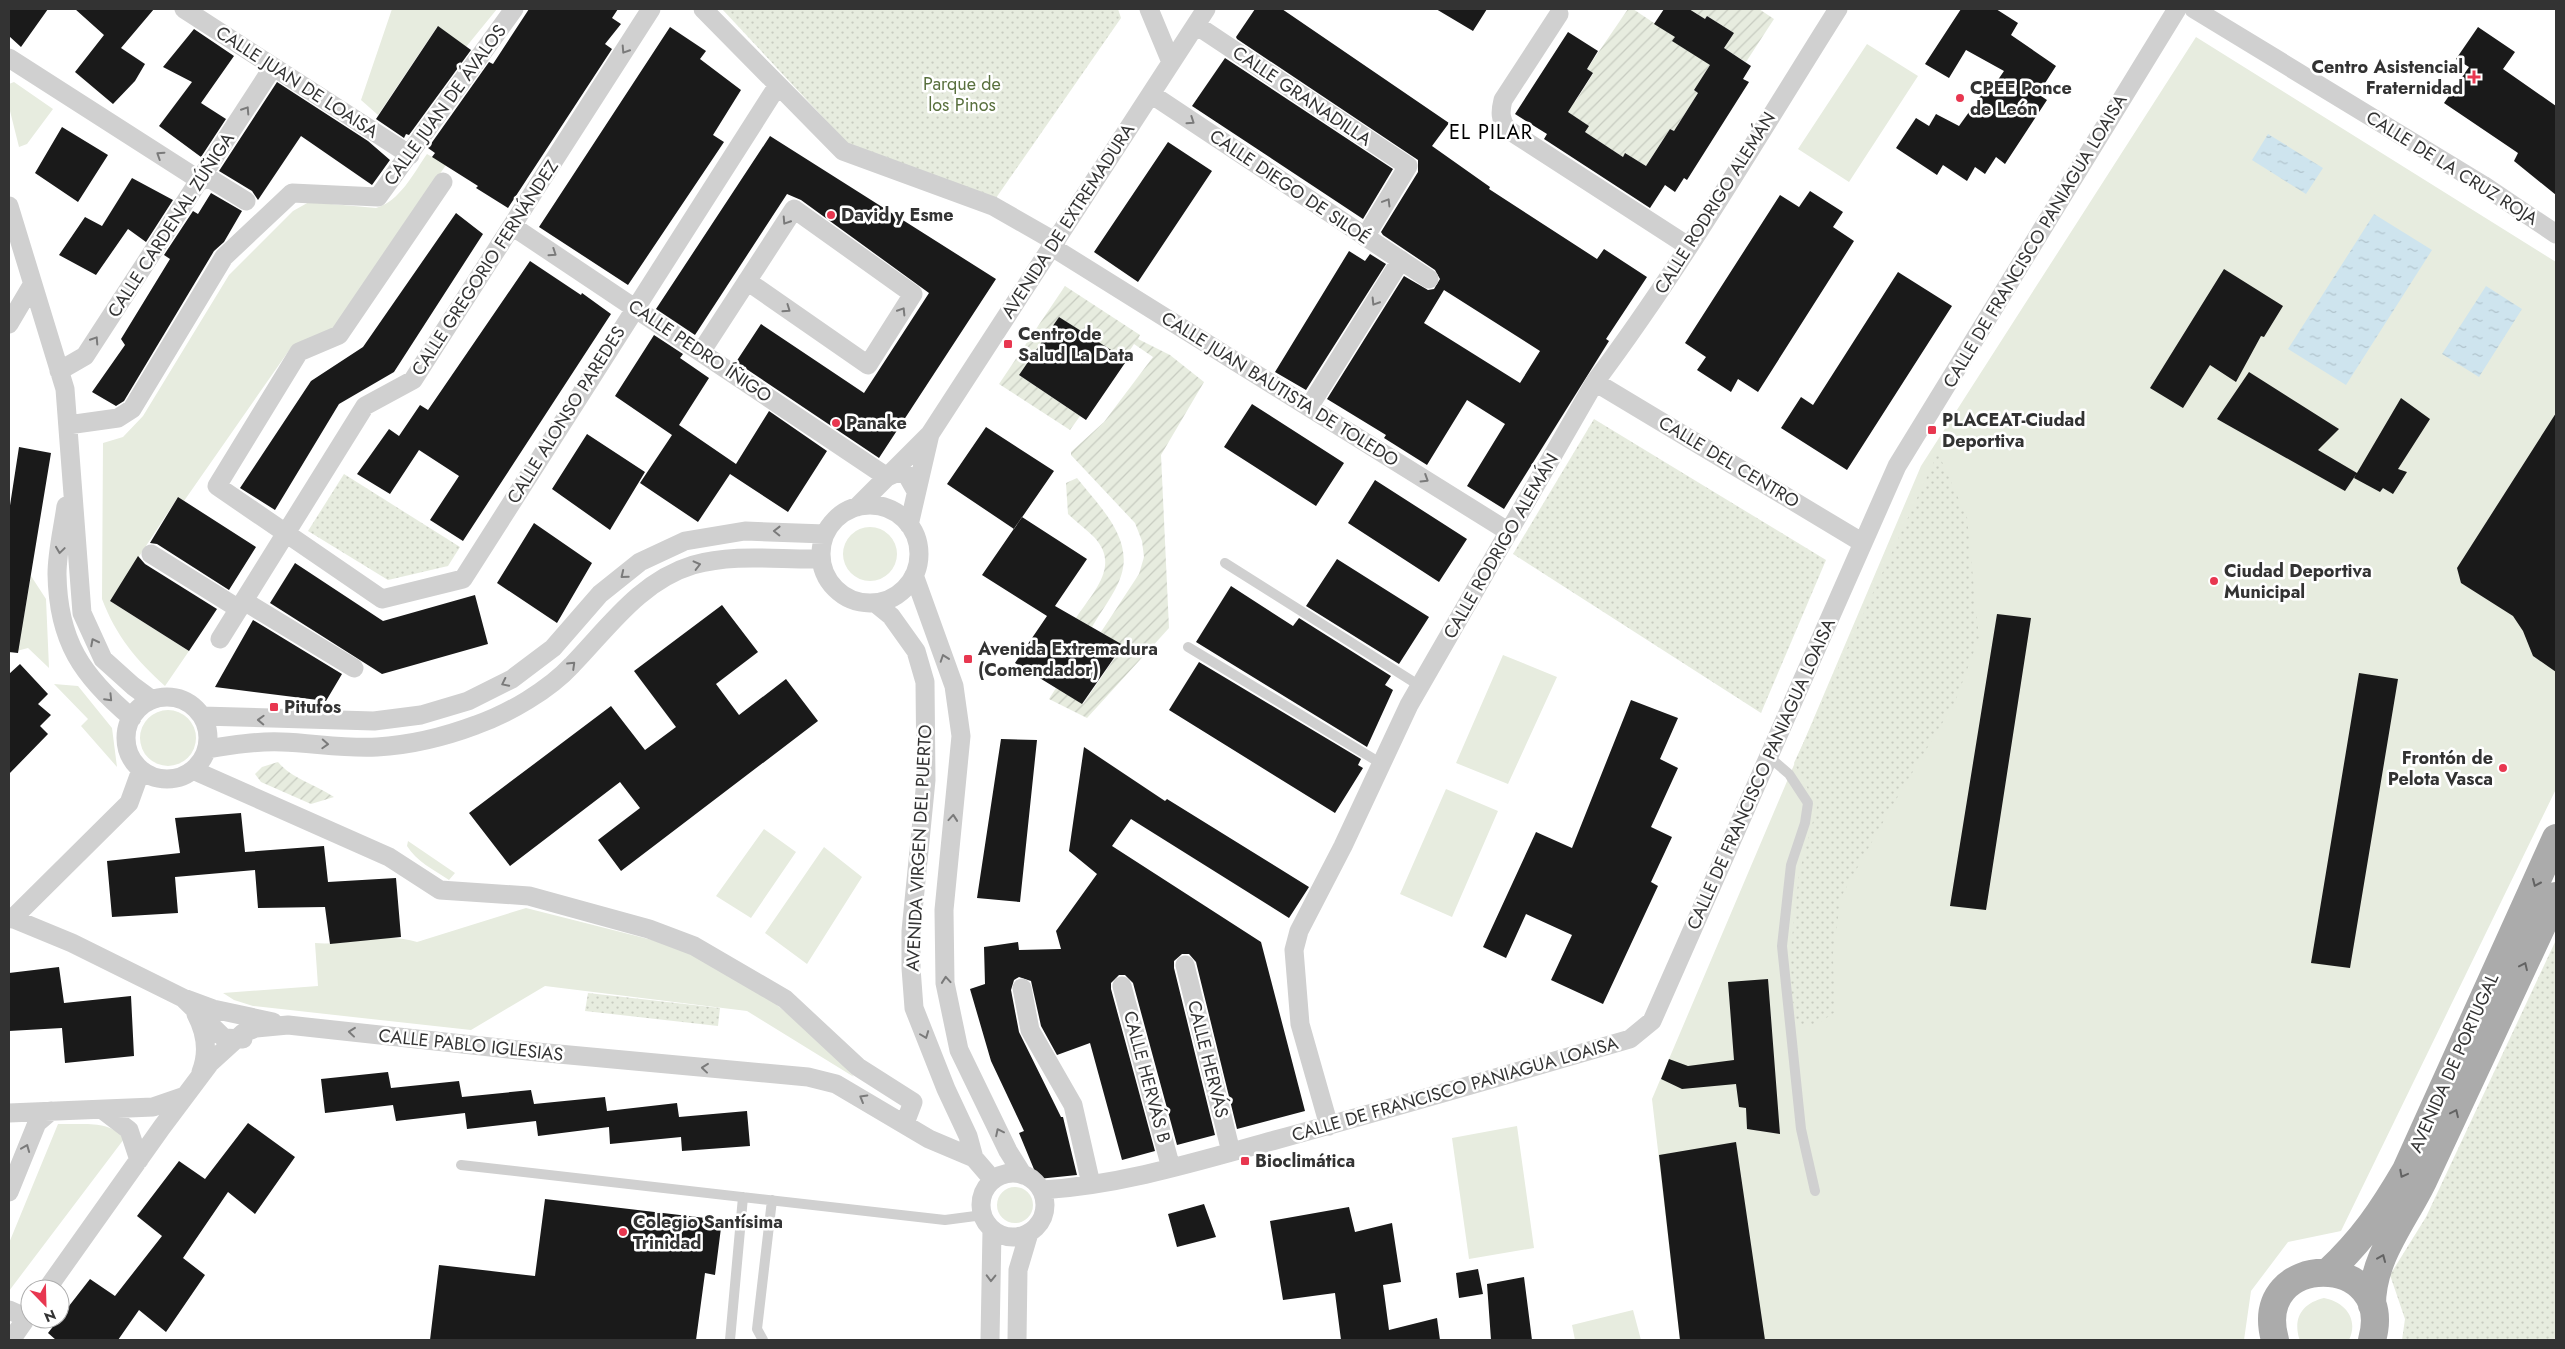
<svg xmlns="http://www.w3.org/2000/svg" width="2565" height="1349" font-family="Jost,sans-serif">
  <defs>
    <pattern id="park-dots" width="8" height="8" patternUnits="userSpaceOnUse" patternTransform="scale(1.25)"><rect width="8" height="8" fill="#e7ecdf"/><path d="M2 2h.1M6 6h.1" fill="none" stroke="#c7cbc0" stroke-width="1.8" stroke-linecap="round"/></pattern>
    <pattern id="garden-furrows" width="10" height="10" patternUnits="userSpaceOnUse" patternTransform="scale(1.25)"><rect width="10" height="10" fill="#e7ecdf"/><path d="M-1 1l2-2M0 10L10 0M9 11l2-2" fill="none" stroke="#c7cbc0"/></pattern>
    <pattern id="water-ripples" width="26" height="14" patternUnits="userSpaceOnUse" patternTransform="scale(1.25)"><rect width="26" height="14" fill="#cee4ee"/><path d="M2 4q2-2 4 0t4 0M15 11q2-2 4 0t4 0" fill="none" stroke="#b1c4cd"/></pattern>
  </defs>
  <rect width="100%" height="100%" fill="#fff"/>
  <path fill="#e7ecdf" d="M392,9H497L466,47L437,27L378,115L361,100Z
    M2196,37L2556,262V789L2341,1231L2288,1242L2251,1291L2244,1340H1680L1652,1099L1921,466Z
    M1867,44L1918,76L1849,182L1798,149Z
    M14,82L53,109L27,144L19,147L9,107V84Z
    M427,154L446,165L330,333L290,349L184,501L178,497L110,601L189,651L165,686C137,661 116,636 102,599L103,443L123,437L143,416L229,275L293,211L309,202L376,208C400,201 413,174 427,154Z
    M843 554a27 27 0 1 1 54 0a27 27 0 1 1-54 0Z
    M31,576L46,599L49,668L28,648L9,653V620L23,622Z
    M1503,655L1557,677L1508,784L1456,763Z
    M54,684L78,686L112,728L117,767L81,726L88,719Z
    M140 738a28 28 0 1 1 56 0a28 28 0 1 1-56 0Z
    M1446,789L1498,811L1452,917L1400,894Z
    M764,829L796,852L751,918L716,896Z
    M408,841L455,873L449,880C434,870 416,861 407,846Z
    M824,847L862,877L807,964L765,933Z
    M526,908L676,946L756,988L821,1041L854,1077L747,1011L545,986L471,1030L253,1006L234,1000L223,993L318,986L315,943C348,946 385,931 417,942Z
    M58,1124C79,1125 111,1119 124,1139L9,1291V1243Z
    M1517,1126L1534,1248L1469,1259L1452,1138Z
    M997 1205a18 18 0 1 1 36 0a18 18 0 1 1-36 0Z
    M2324,1298C2345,1302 2359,1319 2349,1340H2300L2299,1338C2293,1317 2303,1303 2324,1298Z
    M1633,1310L1641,1340H1575L1572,1325Z"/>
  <path fill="url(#park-dots)" d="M722,9H1118L1121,18L996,198L847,143Z
    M1594,419L1826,560L1761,713L1513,554Z
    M1938,453L1967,517L1979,638L1955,702L1891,808L1841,897L1833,954L1835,1012L1816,1025L1794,1024L1789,966L1799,873L1817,806L1794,763Z
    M344,474L460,547L448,566L388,580L308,531Z
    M2556,940V1337L2554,1340H2402L2405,1319L2390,1275L2426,1217Z
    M588,993L720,1008L718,1026L585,1011Z"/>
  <path fill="url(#garden-furrows)" d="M1628,9H1633L1675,37L1673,41L1712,62L1694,90L1698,93L1674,131L1670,129L1646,166L1625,153L1623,157L1585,132L1589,126L1564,110L1571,100L1575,102L1593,74L1587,69Z
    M1689,9H1759L1774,19L1746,62L1724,48L1734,33L1707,16L1700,27L1694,23L1699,15Z
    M1065,286L1140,335L1138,339L1170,355L1204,382L1161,455L1169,628L1087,718L1049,699L1056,688L1083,704L1123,646L1101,632L1139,574L1144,557L1142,541L1135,523L1071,455V452L1104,422L1153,357L1134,344L1124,359L1059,317L1019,375L1080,416L1070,430L999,384Z
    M1077,478C1098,505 1134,538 1121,576C1115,594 1101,611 1092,627L1076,618C1093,592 1121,566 1094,537C1086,529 1076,522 1068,514L1066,483Z
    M278,762C292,779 315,784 334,797L311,804L261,782L255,774L262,767Z"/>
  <path fill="url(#water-ripples)" d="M2268,134L2323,168L2306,194L2252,160Z
    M2374,214L2432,250L2346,385L2288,349Z
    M2486,286L2522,309L2479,377L2442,354Z"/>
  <path fill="#1a1a1a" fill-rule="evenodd" d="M9,9H48L21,47L9,36Z
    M75,9H154L121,48L145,64L135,81L113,104L75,72L104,35Z
    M529,9H618L612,18L621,24L605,44L612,49L508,208L476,188L478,186L432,157L435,153L428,148L489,62L493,64Z
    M1255,9H1282L1449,123L1432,146L1490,187L1489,189L1597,259L1604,249L1647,277L1606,339L1609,341L1504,509L1467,486L1505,424L1467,400L1427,465L1384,438L1386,435L1327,399L1404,276L1428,290L1434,289L1440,279L1435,270L1383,235L1381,232L1418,172V160L1237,39L1236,37ZM1444,290L1540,351L1520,383L1424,323Z
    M1436,9H1487L1473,31Z
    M1664,9H1689L1705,19L1707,16L1734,33L1724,48L1751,66L1743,79L1749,82L1687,180L1684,178L1675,192L1665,185L1650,208L1544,139L1547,134L1515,114L1568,32L1598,51L1587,69L1593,73L1568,112L1589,126L1585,132L1623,157L1625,153L1646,166L1670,129L1674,131L1698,93L1694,90L1710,65L1672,41L1675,37L1654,24Z
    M1961,9H1996L2018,23L2011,35L2056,66L2038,94L2047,100L2005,164L1996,157L1985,174L1975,167L1967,181L1943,165L1937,175L1896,148L1916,118L1929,126L1936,114L1959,126L1982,94L1989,93L2004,71L1966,50L1949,78L1925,64Z
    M438,26L471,50L409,135L406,134L404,138L376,119Z
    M670,27L706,51L700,59L741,90L713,135L724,142L628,285L539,227Z
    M2478,27L2515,52L2503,69L2556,106V195L2514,161L2518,153L2444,103L2469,67L2456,59Z
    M194,29L234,56L201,103L226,119L201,157L159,126L192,82L163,67Z
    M1225,58L1393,169L1363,219L1192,106Z
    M277,82L368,141L390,160L372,185L301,136L258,200L252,191L219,171Z
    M62,127L108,155L78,202L35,173Z
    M770,136L996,279L879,458L736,362L761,324L864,393L929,293L801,200L787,194L695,335L656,309Z
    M1168,142L1212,171L1138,282L1094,252Z
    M132,178L173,200L146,242L128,229L96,275L59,255L85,217L102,226Z
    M1810,191L1843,212L1833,227L1854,241L1758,392L1738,379L1731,392L1697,370L1706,357L1685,343L1780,195L1799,207Z
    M211,193L242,211L224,242L214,251L124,401L116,406L92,392L125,345L121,339L170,259L164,255L193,211L198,214Z
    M456,213L483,234L394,372L339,404L275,510L240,488L311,381L363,347Z
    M1349,251L1365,261L1370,254L1386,264L1306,390L1275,372Z
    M530,261L581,295L582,293L611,314L463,541L430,520L459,476L419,450L390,494L357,474L389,429L399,436L420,405L428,410Z
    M2224,269L2283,306L2264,337L2261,336L2236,382L2210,365L2183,408L2150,388Z
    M1898,272L1952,306L1847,470L1781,428L1801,397L1813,405Z
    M1059,317L1127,360L1086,420L1019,375Z
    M654,335L683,354L680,358L709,378L679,425L736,464L769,411L827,451L788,512L730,474L698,522L640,483L672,435L615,396Z
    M2249,372L2339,429L2318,450L2357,473L2345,491L2217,419Z
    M2401,398L2430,419L2398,469L2407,472L2393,494L2383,488L2380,492L2354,478Z
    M1252,404L1344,463L1316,506L1224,447Z
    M2556,413V672L2533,656L2523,631L2513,616L2461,583L2457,568Z
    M986,427L1054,471L1014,529L947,484Z
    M587,434L645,472L610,530L552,489Z
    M19,447L51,453L18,653L9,652V512Z
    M1375,480L1467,539L1439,582L1348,523Z
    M178,497L256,547L229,590L157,544L150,543Z
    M1022,517L1087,559L1055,606L1123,645L1082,704L1015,663L1047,616L982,575Z
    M534,523L592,563L557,623L497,583Z
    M138,556L145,564L217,609L189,651L110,601Z
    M1337,559L1429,617L1399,664L1306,606Z
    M295,563L383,621L475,595L488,644L382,674L270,603Z
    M1231,586L1293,626L1299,618L1391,676L1385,685L1393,690L1367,747L1196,642Z
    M722,605L758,652L716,684L739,715L786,679L818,721L621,871L598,840L640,808L620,782L510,866L469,813L611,706L645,750L676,727L634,671Z
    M1997,614L2031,618L1986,910L1950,906Z
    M253,620L342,674L326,701L215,687Z
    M1199,662L1361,759L1358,765L1363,768L1335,813L1169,710Z
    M20,664L48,694L38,704L51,715L40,726L48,734L9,774V674Z
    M2359,673L2398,679L2350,968L2311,963Z
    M1631,700L1678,718L1660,759L1678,768L1651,827L1672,837L1651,882L1658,886L1603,1004L1551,980L1572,935L1526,914L1506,958L1483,947L1536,832L1572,848Z
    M1001,739L1037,740L1020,902L977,898Z
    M1084,747L1165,801L1167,799L1309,887L1289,918L1131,819L1112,846L1261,942L1305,1111L1237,1129L1196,962L1189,954H1182L1174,961V968L1215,1135L1177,1145L1133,983L1125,975H1119L1111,983V989L1155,1151L1122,1160L1090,1043L1057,1055L1041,1026L1031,981L1019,977L1014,980L1011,990L1019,1032L1061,1117H1063L1077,1175L1038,1179L1019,1133L1024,1131L991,1061L970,989L985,984L984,947L1018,942L1019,950L1061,949L1056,931L1097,874L1069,851Z
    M241,813L245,852L324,846L328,882L396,878L401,937L330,944L325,907L258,908L255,870L175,877L178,913L112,917L107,861L180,853L175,818Z
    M59,967L64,1003L131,996L134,1056L65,1063L62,1028L9,1031V973Z
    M1768,979L1780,1134L1747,1129L1746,1108L1739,1107L1736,1084L1682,1089L1661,1079L1669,1059L1688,1066L1734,1060L1728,982Z
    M388,1072L391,1088L459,1081L462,1097L531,1090L534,1104L605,1097L607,1111L677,1103L679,1117L747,1111L750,1146L682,1151L681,1137L610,1144L609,1127L538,1136L536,1121L467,1129L465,1113L396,1121L393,1105L325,1113L321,1079Z
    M248,1123L295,1157L255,1214L228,1192L183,1258L205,1275L166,1332L139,1310L118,1340H56L48,1333L90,1279L115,1296L162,1236L137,1216L179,1161L205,1179Z
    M1736,1142L1765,1340H1680L1659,1155Z
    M545,1199L722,1220L715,1275L705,1273L696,1340H430L439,1265L535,1276Z
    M1204,1204L1216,1237L1177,1247L1168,1214Z
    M1349,1207L1355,1232L1392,1223L1401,1282L1383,1285L1389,1330L1437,1318L1440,1340H1341L1335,1293L1283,1300L1270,1221Z
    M1478,1269L1483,1294L1459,1298L1456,1273Z
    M1524,1277L1532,1340H1491L1487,1284Z"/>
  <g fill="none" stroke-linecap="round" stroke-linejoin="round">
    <path stroke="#d0d0d0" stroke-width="10" d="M1225,563L1420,686
      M1188,647L1382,764
      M1768,756L1789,774L1808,803L1805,823L1791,865L1782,946L1801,1129L1815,1191
      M461,1165L945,1220L983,1215
      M730,1340L743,1197
      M763,1340L757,1329L772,1200"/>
    <path stroke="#d0d0d0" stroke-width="19" d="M184,9L410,155
      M703,9L843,151L993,206L1056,242
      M1149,9L1171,62
      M2194,9L2483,185L2556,234
      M1559,14L1503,100C1500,112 1500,119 1507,129L1688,246
      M1196,25L1408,166L1365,237
      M9,58L201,181
      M1151,94L1429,279
      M204,175L246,201
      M443,182L339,335L299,352L217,486L382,599L463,579L778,85
      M9,206L65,389L82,613L103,659L133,686L152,700
      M512,226L887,477L898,472L907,475L916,491
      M1052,247L1509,532
      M9,324L32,285
      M701,352L794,209L913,294L868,365L747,281
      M59,371L85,356L273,67
      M1595,382L1863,543
      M1309,407L1401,260
      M68,425L118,418L132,409L224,257L292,193L378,197L514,9
      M821 554a49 49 0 1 1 98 0a49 49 0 1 1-98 0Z
      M66,506C63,528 57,552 57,574C58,641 82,676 132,718
      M857,507L930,434L1206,9
      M909,525L930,434
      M151,554L239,609
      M914,575L954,686L961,736L944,910L945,983L959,1050L1008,1151L1023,1175
      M244,601L354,668
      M875,603L891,616L916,651L925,682L926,780L911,931V968L914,1008L946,1089L968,1136L974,1158
      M220,639L365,406L413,380L651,9
      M126 738a41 41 0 1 1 82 0a41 41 0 1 1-82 0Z
      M202,716L374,721L421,715L468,701L512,679L553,648L600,594L640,562L685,541L745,531L825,534
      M207,749C232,745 257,741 282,742C313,743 346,749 377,747C411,745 444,737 476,725C508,714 549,690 572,665C608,628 640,581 693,565C735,553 778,560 821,559
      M193,770L389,857L440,890L529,896L649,929L694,946L785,999L858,1067L913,1102L905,1123
      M9,917L72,943L183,998L224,1038L243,1039
      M12,919L129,803L141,770
      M1185,965L1231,1152
      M1122,986L1171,1168
      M1022,988L1030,1030L1073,1105L1091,1184
      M186,999L213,1009L273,1022
      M196,1014C206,1033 209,1052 201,1072
      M104,1111L129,1130L139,1160
      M9,1113L153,1107L185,1096
      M1329,1126L1300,1024L1294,950L1299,931L1343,846L1409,705L1595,382C1684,263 1759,134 1838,9
      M981 1205a32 32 0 1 1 64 0a32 32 0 1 1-64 0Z
      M1042,1190C1123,1185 1202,1160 1279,1139C1396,1107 1513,1073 1630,1039L1652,1021L1897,466L2177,9
      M9,1192L37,1123L51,1111
      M47,1289L162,1127L210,1063L243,1033L256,1028L288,1025L537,1052L808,1077L836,1084L929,1139L974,1158L993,1180
      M9,1310L27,1318
      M11,1340L30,1313
      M990,1340L992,1230
      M1017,1340L1018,1270L1029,1233"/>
    <path stroke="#ababab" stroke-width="28" d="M2328,1272C2363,1239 2382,1211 2406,1170L2556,838
      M2372,1305C2372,1258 2403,1222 2423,1181C2467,1086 2512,991 2556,896
      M2275,1340C2250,1250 2397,1251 2372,1340"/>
  </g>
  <defs><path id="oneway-chevron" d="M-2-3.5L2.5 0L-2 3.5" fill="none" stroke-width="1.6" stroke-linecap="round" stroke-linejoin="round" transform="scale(1.25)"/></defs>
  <g stroke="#7a7a7a">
    <use href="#oneway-chevron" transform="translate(625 50) rotate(123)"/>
    <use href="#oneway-chevron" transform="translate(246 110) rotate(-57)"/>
    <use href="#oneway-chevron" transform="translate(1191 121) rotate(34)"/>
    <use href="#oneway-chevron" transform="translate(160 155) rotate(-147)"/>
    <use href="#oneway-chevron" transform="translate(1387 202) rotate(-59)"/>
    <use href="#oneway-chevron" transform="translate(786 221) rotate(123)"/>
    <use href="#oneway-chevron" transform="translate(553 253) rotate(34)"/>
    <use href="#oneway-chevron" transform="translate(1375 302) rotate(122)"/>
    <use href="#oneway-chevron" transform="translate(787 309) rotate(35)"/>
    <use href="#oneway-chevron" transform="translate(902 311) rotate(-58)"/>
    <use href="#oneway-chevron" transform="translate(95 340) rotate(-57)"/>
    <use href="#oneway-chevron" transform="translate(1425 479) rotate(32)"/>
    <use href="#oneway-chevron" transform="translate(777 531) rotate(-179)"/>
    <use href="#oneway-chevron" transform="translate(60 550) rotate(98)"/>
    <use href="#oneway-chevron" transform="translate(697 565) rotate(-14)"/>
    <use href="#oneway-chevron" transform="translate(624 575) rotate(141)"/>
    <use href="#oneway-chevron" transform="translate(94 642) rotate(-117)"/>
    <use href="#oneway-chevron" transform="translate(944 658) rotate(-109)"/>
    <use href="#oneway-chevron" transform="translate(572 665) rotate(-44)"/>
    <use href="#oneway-chevron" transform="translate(505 683) rotate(154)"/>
    <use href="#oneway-chevron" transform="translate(109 698) rotate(46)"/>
    <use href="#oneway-chevron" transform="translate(261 720) rotate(-178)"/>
    <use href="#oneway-chevron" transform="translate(325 744) rotate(3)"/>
    <use href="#oneway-chevron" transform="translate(953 818) rotate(-85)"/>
    <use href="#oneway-chevron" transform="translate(946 980) rotate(-95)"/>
    <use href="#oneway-chevron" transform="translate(352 1032) rotate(-174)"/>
    <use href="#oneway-chevron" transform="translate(925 1035) rotate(69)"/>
    <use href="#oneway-chevron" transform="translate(705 1068) rotate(-174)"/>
    <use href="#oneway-chevron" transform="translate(863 1098) rotate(-150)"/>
    <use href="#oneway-chevron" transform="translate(999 1132) rotate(-116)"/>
    <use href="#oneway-chevron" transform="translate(26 1148) rotate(-68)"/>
    <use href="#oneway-chevron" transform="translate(991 1278) rotate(91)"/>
  </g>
  <g stroke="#636363">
    <use href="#oneway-chevron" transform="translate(2536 883) rotate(114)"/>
    <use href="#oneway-chevron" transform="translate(2524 966) rotate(-65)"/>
    <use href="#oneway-chevron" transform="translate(2455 1113) rotate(-65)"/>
    <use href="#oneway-chevron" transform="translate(2403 1174) rotate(118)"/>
    <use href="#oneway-chevron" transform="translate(2382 1258) rotate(-67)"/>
  </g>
  <g fill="#e83750" stroke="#fff" stroke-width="2">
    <path d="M2471.5 69.5h5v5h5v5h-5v5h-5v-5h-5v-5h5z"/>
    <circle cx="1960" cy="98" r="5"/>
    <circle cx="831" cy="215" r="5"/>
    <rect x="1003" y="339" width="10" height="10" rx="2.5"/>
    <circle cx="836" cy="423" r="5"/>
    <rect x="1927" y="425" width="10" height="10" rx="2.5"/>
    <circle cx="2214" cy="581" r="5"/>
    <rect x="963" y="654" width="10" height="10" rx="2.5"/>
    <rect x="269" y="702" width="10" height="10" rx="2.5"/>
    <circle cx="2503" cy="768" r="5"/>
    <rect x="1240" y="1156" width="10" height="10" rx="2.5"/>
    <circle cx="623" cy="1232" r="5"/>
  </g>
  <g text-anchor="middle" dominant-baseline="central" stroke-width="5" stroke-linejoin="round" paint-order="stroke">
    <g font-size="18" font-weight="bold" fill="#333" stroke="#fff" text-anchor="start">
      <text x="2463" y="67" text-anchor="end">Centro Asistencial<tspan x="2463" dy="21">Fraternidad</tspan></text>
      <text x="1970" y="88">CPEE Ponce<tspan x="1970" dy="21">de León</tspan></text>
      <text x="841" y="215">David y Esme</text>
      <text x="1018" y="334">Centro de<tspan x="1018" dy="21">Salud La Data</tspan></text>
      <text x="1942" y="420">PLACEAT-Ciudad<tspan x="1942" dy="21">Deportiva</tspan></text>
      <text x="846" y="423">Panake</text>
      <text x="2224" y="571">Ciudad Deportiva<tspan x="2224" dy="21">Municipal</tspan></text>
      <text x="978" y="649">Avenida Extremadura<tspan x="978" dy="21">(Comendador)</tspan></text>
      <text x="284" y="707">Pitufos</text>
      <text x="2493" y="758" text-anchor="end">Frontón de<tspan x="2493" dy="21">Pelota Vasca</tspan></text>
      <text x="1255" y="1161">Bioclimática</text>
      <text x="633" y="1222">Colegio Santísima<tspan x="633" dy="21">Trinidad</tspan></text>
    </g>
    <g font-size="18" fill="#333" stroke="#fff">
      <text transform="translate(297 82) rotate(33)">CALLE JUAN DE LOAISA</text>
      <text transform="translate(1302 96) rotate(34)">CALLE GRANADILLA</text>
      <text transform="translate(445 105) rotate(-54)">CALLE JUAN DE ÁVALOS</text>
      <text transform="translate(2452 168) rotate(32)">CALLE DE LA CRUZ ROJA</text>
      <text transform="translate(1290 187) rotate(34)">CALLE DIEGO DE SILOÉ</text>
      <text transform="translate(1715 203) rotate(-58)">CALLE RODRIGO ALEMÁN</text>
      <text transform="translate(1068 221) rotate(-57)">AVENIDA DE EXTREMADURA</text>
      <text transform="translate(171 225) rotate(-57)">CALLE CARDENAL ZÚÑIGA</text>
      <text transform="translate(2035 241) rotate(-59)">CALLE DE FRANCISCO PANIAGUA LOAISA</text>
      <text transform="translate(485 268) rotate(-57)">CALLE GREGORIO FERNÁNDEZ</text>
      <text transform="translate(700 351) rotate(34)">CALLE PEDRO ÍÑIGO</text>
      <text transform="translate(1280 389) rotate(32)">CALLE JUAN BAUTISTA DE TOLEDO</text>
      <text transform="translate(566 415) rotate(-58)">CALLE ALONSO PAREDES</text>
      <text transform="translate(1729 462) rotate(31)">CALLE DEL CENTRO</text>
      <text transform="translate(1501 546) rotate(-60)">CALLE RODRIGO ALEMÁN</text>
      <text transform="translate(1761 774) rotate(-66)">CALLE DE FRANCISCO PANIAGUA LOAISA</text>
      <text transform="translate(919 848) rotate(-87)">AVENIDA VIRGEN DEL PUERTO</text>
      <text transform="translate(471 1045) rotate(6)">CALLE PABLO IGLESIAS</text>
      <text transform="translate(1208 1059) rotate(76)">CALLE HERVÁS</text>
      <text transform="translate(2454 1063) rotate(-66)">AVENIDA DE PORTUGAL</text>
      <text transform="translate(1147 1077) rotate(75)">CALLE HERVÁS B</text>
      <text transform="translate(1455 1089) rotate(-16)">CALLE DE FRANCISCO PANIAGUA LOAISA</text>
    </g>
    <g font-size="18" fill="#59703e" stroke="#fff">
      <text x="962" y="84">Parque de<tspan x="962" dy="21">los Pinos</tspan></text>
    </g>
    <g font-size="20" letter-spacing="1" fill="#000" stroke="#fff">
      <text x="1491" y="132">EL PILAR</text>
    </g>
  </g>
  <rect width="2565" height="1349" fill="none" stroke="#333333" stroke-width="20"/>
  <g transform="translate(45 1304) rotate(157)"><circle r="24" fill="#ffffff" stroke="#adadad"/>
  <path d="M0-4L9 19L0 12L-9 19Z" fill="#e83750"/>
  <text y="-8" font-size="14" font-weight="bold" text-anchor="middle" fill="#333333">N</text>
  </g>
</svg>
